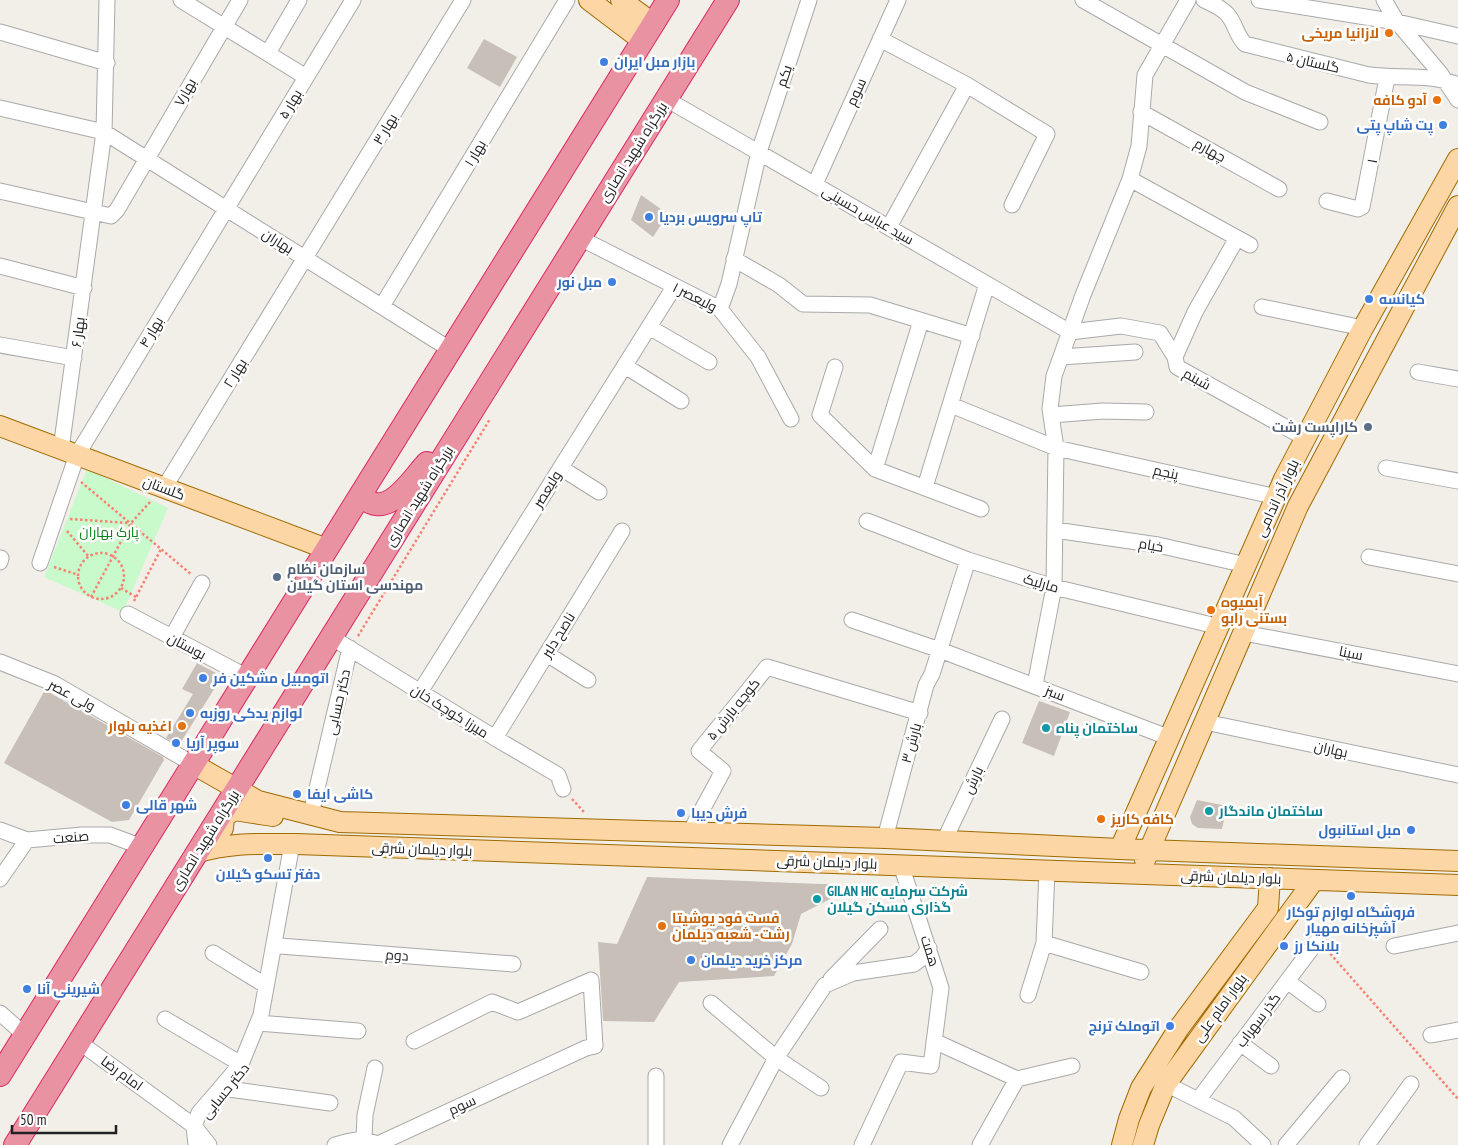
<svg xmlns="http://www.w3.org/2000/svg" width="1458" height="1145" font-family="'PT Sans Narrow',Cairo,sans-serif">
  <rect width="100%" height="100%" fill="#f2efe9"/>
  <path fill="#c8facc" d="M87,469L168,508L123,612L44,577Z"/>
  <path fill="#c7bfb8" d="M484,39L517,57L500,87L467,68Z
    M641,195L668,214L653,237L631,220Z
    M197,663L216,673L218,683L179,745L166,738L193,694L182,689Z
    M45,690L163,757L164,760L129,820L112,822L4,763Z
    M1039,701L1070,712L1054,756L1022,743Z
    M1197,800L1227,806L1222,829L1198,828L1192,824L1190,817Z
    M647,877L821,884H835L830,899L801,914L792,944L774,976L679,982L654,1022L603,1021L598,942L617,944Z"/>
  <g fill="none" stroke-linecap="round" stroke-linejoin="round">
    <defs>
      <path id="minor" d="M181,0L306,77
        M1083,0L1245,92L1320,122
        M1204,0C1213,4 1222,8 1228,15C1236,25 1236,35 1245,44L1369,75C1398,79 1431,73 1458,85
        M1259,0L1397,22L1458,36
        M1384,0L1397,22L1440,73L1458,100
        M0,32L107,63
        M880,39L967,85L1047,134L1012,205
        M268,53L299,0
        M666,99L1070,332L1121,326L1160,333L1175,357L1177,367L1305,438
        M0,108L104,132L451,350
        M1141,112L1279,189
        M1130,179L1250,245
        M815,184L898,0
        M0,191L111,216L117,210L240,0
        M1327,201L1358,209L1362,207L1387,78
        M889,227L967,85
        M580,238L720,309L758,357L791,419
        M734,259L779,285L803,304L870,305L972,336
        M0,266L84,288
        M382,306L567,0
        M1262,307L1363,328
        M720,309L729,284L759,152L809,0
        M649,327L709,362
        M0,345L74,358
        M1061,357L1135,352
        M1175,357L1195,312L1237,238
        M625,366L681,401
        M835,367L820,415L875,469L981,509
        M1418,372L1458,379
        M951,405L1056,448L1277,497
        M1051,415L1103,411L1146,412
        M61,449L104,132L107,0
        M561,468L599,492
        M1386,468L1458,481
        M875,469L921,321
        M925,487L987,284
        M164,488L463,0
        M867,521L968,560L1054,587L1220,627
        M1055,530L1158,545L1246,565
        M1369,557L1458,574
        M0,562L1,558
        M40,563L77,455L353,0
        M128,614L247,677
        M852,620L940,650L1170,738
        M1244,633L1458,674
        M172,637L202,583
        M331,637L495,738L558,775L563,789
        M547,654L588,680
        M0,662L55,684L193,764
        M1035,685L1054,587L1056,448L1050,409L1054,376L1083,295L1130,179L1139,146L1145,75L1188,0
        M420,692L674,287
        M1205,722L1458,775
        M495,738L622,531
        M311,814L350,648
        M0,830L27,840L82,835H110L142,847
        M690,832L723,771L699,751L767,667L920,713
        M885,838L926,685L932,674L968,560
        M944,841L1002,719
        M0,879L27,840
        M1044,943L1141,972
        M280,946L513,964
        M1394,946L1458,933
        M213,953L265,985
        M831,979L880,929
        M1287,981L1318,1004
        M1028,995L1044,943L1047,870
        M711,1003L776,1058L821,1088
        M0,1013L25,1035
        M165,1019L241,1064
        M258,1023L358,1031
        M1431,1035L1458,1030
        M934,1041L1017,1079
        M79,1042L194,1126L209,1145
        M1240,1043L1271,1066
        M1166,1084L1234,1118L1263,1145
        M229,1089L330,1103
        M1198,1100L1318,940
        M364,1139L365,1115L375,1068
        M196,1145L194,1126L199,1113L241,1064L261,1015L292,844
        M335,1145C352,1140 361,1137 378,1144L586,1048L595,1046L591,980L518,1012L492,1002L414,1041
        M656,1145V1076
        M730,1145L776,1058L825,985L853,973L914,964L922,958L929,948
        M862,1145L901,1062L931,1066L941,988L901,865
        M980,1145L1017,1079L1072,1066
        M1286,1145L1342,1078
        M1367,1145L1411,1084"/>
      <path id="major" d="M589,0L643,41
        M621,0L654,24
        M0,426L327,549
        M193,764L258,801L340,822L885,838L1120,849L1458,861
        M223,828L224,817L234,810L273,816
        M1120,849L1284,479L1363,328L1458,159
        M196,853C230,842 262,844 296,844L1458,885
        M1145,860L1298,506L1458,206
        M1122,1145L1129,1119L1141,1088L1179,1028L1268,908L1270,878
        M1143,1145L1149,1125L1166,1084L1314,880"/>
      <path id="highway" d="M361,495C386,523 411,480 427,463
        M0,1075L668,0
        M15,1145L728,0"/>
    </defs>
    <use href="#minor" stroke="#a9a9a9" stroke-width="17"/>
    <use href="#major" stroke="#a06b00" stroke-width="22"/>
    <use href="#highway" stroke="#dc2a67" stroke-width="24"/>
    <path stroke="#fa8072" stroke-width="2.5" stroke-dasharray="2.5 2.5" stroke-linecap="butt" d="M81,482L192,575
      M70,519L129,523
      M67,531L89,557
      M78 576a23 23 0 1 1 46 0a23 23 0 1 1-46 0Z
      M54,567L79,575
      M121,588L136,597
      M91,597L131,523L151,501
      M134,601L161,549
      M358,636L490,419
      M572,799L584,812
      M1327,950L1458,1099"/>
    <use href="#minor" stroke="#fff" stroke-width="15"/>
    <use href="#major" stroke="#fcd6a4" stroke-width="20"/>
    <use href="#highway" stroke="#e892a2" stroke-width="22"/>
  </g>
  <g fill="#e8710a" stroke="#fff" stroke-width="2">
    <circle cx="1389" cy="33" r="5"/>
    <circle cx="1437" cy="100" r="5"/>
    <circle cx="1211" cy="610" r="5"/>
    <circle cx="182" cy="726" r="5"/>
    <circle cx="1101" cy="819" r="5"/>
    <circle cx="662" cy="926" r="5"/>
  </g>
  <g fill="#3f7fe0" stroke="#fff" stroke-width="2">
    <circle cx="604" cy="62" r="5"/>
    <circle cx="1443" cy="125" r="5"/>
    <circle cx="649" cy="217" r="5"/>
    <circle cx="612" cy="282" r="5"/>
    <circle cx="1369" cy="299" r="5"/>
    <circle cx="203" cy="678" r="5"/>
    <circle cx="190" cy="713" r="5"/>
    <circle cx="176" cy="743" r="5"/>
    <circle cx="297" cy="794" r="5"/>
    <circle cx="126" cy="805" r="5"/>
    <circle cx="681" cy="813" r="5"/>
    <circle cx="1411" cy="830" r="5"/>
    <circle cx="268" cy="858" r="5"/>
    <circle cx="1351" cy="896" r="5"/>
    <circle cx="1284" cy="946" r="5"/>
    <circle cx="691" cy="960" r="5"/>
    <circle cx="27" cy="989" r="5"/>
    <circle cx="1170" cy="1026" r="5"/>
  </g>
  <g fill="#5c6f8a" stroke="#fff" stroke-width="2">
    <circle cx="1368" cy="427" r="5"/>
    <circle cx="277" cy="577" r="5"/>
  </g>
  <g fill="#0f9aa8" stroke="#fff" stroke-width="2">
    <circle cx="1046" cy="728" r="5"/>
    <circle cx="1209" cy="811" r="5"/>
    <circle cx="817" cy="899" r="5"/>
  </g>
  <g text-anchor="middle" dominant-baseline="central" stroke-width="5" stroke-linejoin="round" paint-order="stroke">
    <g font-size="14" font-weight="bold" fill="#c56008" stroke="#fff" text-anchor="end">
      <text x="1379" y="33">لازانیا مریخی</text>
      <text x="1427" y="100">آدو کافه</text>
      <text x="1221" y="602" text-anchor="start">آبمیوه<tspan x="1221" dy="16">بستنی رابو</tspan></text>
      <text x="172" y="726">اغذیه بلوار</text>
      <text x="1111" y="819" text-anchor="start">کافه کاریز</text>
      <text x="672" y="918" text-anchor="start">فست فود یوشیتا<tspan x="672" dy="16">رشت - شعبه دیلمان</tspan></text>
    </g>
    <g font-size="14" font-weight="bold" fill="#366cbe" stroke="#fff" text-anchor="start">
      <text x="614" y="62">بازار مبل ایران</text>
      <text x="1433" y="125" text-anchor="end">پت شاپ پتی</text>
      <text x="659" y="217">تاپ سرویس بردیا</text>
      <text x="602" y="282" text-anchor="end">مبل نور</text>
      <text x="1379" y="299">کیانسه</text>
      <text x="213" y="678">اتومبیل مشکین فر</text>
      <text x="200" y="713">لوازم یدکی روزبه</text>
      <text x="186" y="743">سوپر آریا</text>
      <text x="307" y="794">کاشی ایفا</text>
      <text x="136" y="805">شهر قالی</text>
      <text x="691" y="813">فرش دیبا</text>
      <text x="1401" y="830" text-anchor="end">مبل استانبول</text>
      <text x="268" y="874" text-anchor="middle">دفتر تسکو گیلان</text>
      <text x="1351" y="912" text-anchor="middle">فروشگاه لوازم توکار<tspan x="1351" dy="16">آشپزخانه مهیار</tspan></text>
      <text x="1294" y="946">بلانکا رز</text>
      <text x="701" y="960">مرکز خرید دیلمان</text>
      <text x="37" y="989">شیرینی آنا</text>
      <text x="1160" y="1026" text-anchor="end">اتوملک ترنج</text>
    </g>
    <g font-size="14" fill="#222" stroke="#fff">
      <text transform="translate(1313 62) rotate(13)">گلستان ۵</text>
      <text transform="translate(784 76) rotate(-72)">یکم</text>
      <text transform="translate(185 92) rotate(-60)">بهار۷</text>
      <text transform="translate(856 92) rotate(-66)">سوم</text>
      <text transform="translate(290 104) rotate(-59)">بهار ۵</text>
      <text transform="translate(385 129) rotate(-59)">بهار ۳</text>
      <text transform="translate(1210 150) rotate(29)">چهارم</text>
      <text transform="translate(633 152) rotate(-58)">بزرگراه شهید انصاری</text>
      <text transform="translate(475 153) rotate(-59)">بهار ۱</text>
      <text transform="translate(1372 161) rotate(-80)">۱</text>
      <text transform="translate(868 215) rotate(30)">سید عباس حسینی</text>
      <text transform="translate(278 241) rotate(32)">بهاران</text>
      <text transform="translate(695 297) rotate(27)">ولیعصر ۱</text>
      <text transform="translate(78 332) rotate(-83)">بهار ۶</text>
      <text transform="translate(151 332) rotate(-59)">بهار ۴</text>
      <text transform="translate(235 373) rotate(-58)">بهار ۲</text>
      <text transform="translate(1197 379) rotate(29)">شبنم</text>
      <text transform="translate(1166 472) rotate(12)">پنجم</text>
      <text transform="translate(164 488) rotate(21)">گلستان</text>
      <text transform="translate(547 489) rotate(-58)">ولیعصر</text>
      <text transform="translate(419 496) rotate(-58)">بزرگراه شهید انصاری</text>
      <text transform="translate(1277 498) rotate(-65)">بلوار آذر اندامی</text>
      <text transform="translate(1151 545) rotate(10)">خیام</text>
      <text transform="translate(1041 583) rotate(16)">مارلیک</text>
      <text transform="translate(558 635) rotate(-58)">ناصح دلبر</text>
      <text transform="translate(187 646) rotate(28)">بوستان</text>
      <text transform="translate(1351 653) rotate(11)">سینا</text>
      <text transform="translate(1055 693) rotate(21)">سبز</text>
      <text transform="translate(72 695) rotate(28)">ولی عصر</text>
      <text transform="translate(338 702) rotate(-77)">دکتر حسابی</text>
      <text transform="translate(733 709) rotate(-51)">کوچه بارش ۵</text>
      <text transform="translate(450 711) rotate(32)">میرزا کوچک خان</text>
      <text transform="translate(911 743) rotate(-74)">بارش ۳</text>
      <text transform="translate(1331 749) rotate(12)">بهاران</text>
      <text transform="translate(973 780) rotate(-65)">بارش</text>
      <text transform="translate(71 837) rotate(-5)">صنعت</text>
      <text transform="translate(205 840) rotate(-58)">بزرگراه شهید انصاری</text>
      <text transform="translate(422 849) rotate(2)">بلوار دیلمان شرقی</text>
      <text transform="translate(827 862) rotate(2)">بلوار دیلمان شرقی</text>
      <text transform="translate(1231 877) rotate(2)">بلوار دیلمان شرقی</text>
      <text transform="translate(930 951) rotate(73)">همت</text>
      <text transform="translate(397 955) rotate(4)">دوم</text>
      <text transform="translate(1220 1008) rotate(-54)">بلوار امام علی</text>
      <text transform="translate(1258 1020) rotate(-53)">گذر سهراب</text>
      <text transform="translate(122 1073) rotate(36)">امام رضا</text>
      <text transform="translate(225 1091) rotate(-51)">دکتر حسابی</text>
      <text transform="translate(462 1105) rotate(-25)">سوم</text>
    </g>
    <g font-size="14" font-weight="bold" fill="#4e5e75" stroke="#fff" text-anchor="end">
      <text x="1358" y="427">کاراپست رشت</text>
      <text x="287" y="569" text-anchor="start">سازمان نظام<tspan x="287" dy="16">مهندسی استان گیلان</tspan></text>
    </g>
    <g font-size="14" fill="#0c8416" stroke="#fff">
      <text x="109" y="532">پارک بهاران</text>
    </g>
    <g font-size="14" font-weight="bold" fill="#0d838f" stroke="#fff" text-anchor="start">
      <text x="1056" y="728">ساختمان پناه</text>
      <text x="1219" y="811">ساختمان ماندگار</text>
      <text x="827" y="891">GILAN HIC شرکت سرمایه<tspan x="827" dy="16">گذاری مسکن گیلان</tspan></text>
    </g>
  </g>
  <path d="M12 1125v8h104v-8" fill="none" stroke="#222222" stroke-width="2.5"/>
  <text x="20" y="1125" font-size="15" fill="#222222" stroke="#ffffff" stroke-width="4" paint-order="stroke">50 m</text>
</svg>
